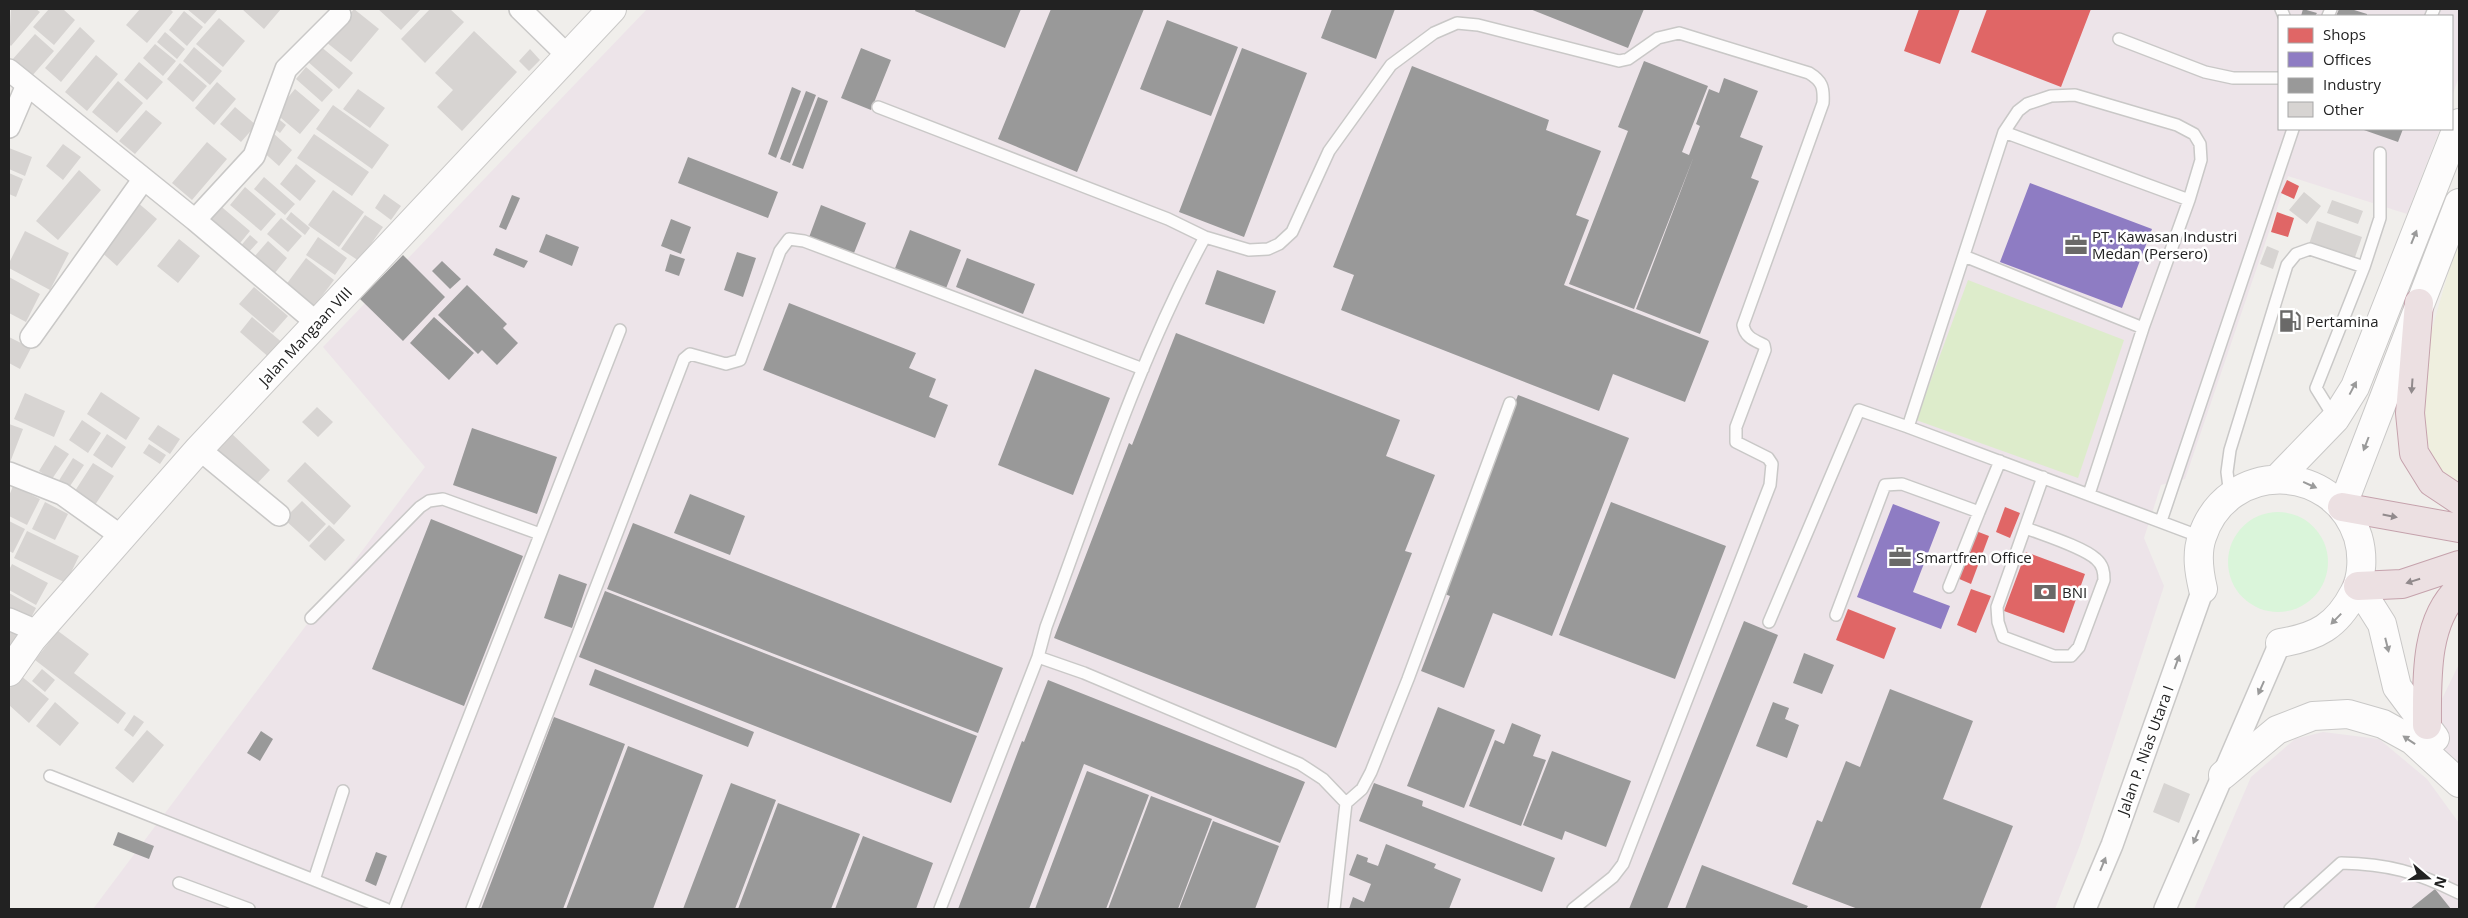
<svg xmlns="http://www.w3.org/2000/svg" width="2468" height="918" font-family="'Open Sans',sans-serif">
  <rect width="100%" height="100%" fill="#f0eeeb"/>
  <path fill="#ede4e9" d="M647,9H2459V77L2452,96V16H2279V129H2440L2407,214L2288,176L2185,479L2161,485L2152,513L2144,538L2164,586L2080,845L2055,909H93L425,467L323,347Z
    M2459,664V785L2436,756L2438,707Z
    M2323,732L2379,739L2427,779L2459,823V909H2194L2251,777L2295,739Z"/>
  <path fill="#efefdf" d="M2459,243V483L2433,464L2417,398L2430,336L2449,270Z"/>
  <path fill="#ddeccb" d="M1968,280L2124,340L2078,478L1916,420Z"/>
  <path fill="#daf5da" d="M2228 562a50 50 0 1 1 100 0a50 50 0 1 1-100 0Z"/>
  <path fill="#e06666" d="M1919,9H1960L1940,64L1904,51Z
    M1987,9H2091L2061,87L1971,52Z
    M2287,180L2299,186L2294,199L2281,193Z
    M2277,212L2294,218L2288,237L2271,232Z
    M2005,507L2020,513L2010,538L1996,532Z
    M1976,531L1989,536L1971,584L1957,578Z
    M2026,552L2085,574L2064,633L2004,611Z
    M1971,589L1991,596L1976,633L1957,625Z
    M1848,609L1896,628L1884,659L1836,640Z"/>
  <path fill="#8e7cc3" d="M2030,183L2152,229L2122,308L2000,262Z
    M1893,504L1940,522L1913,592L1950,606L1941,629L1857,597Z"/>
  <path fill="#999" d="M916,9H1021L1005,48L915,11Z
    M1051,9H1144L1077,172L998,139Z
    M1332,9H1395L1376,59L1321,38Z
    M1530,9H1644L1628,48Z
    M2303,9L2317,13L2315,16H2301Z
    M2339,9H2351L2367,14V16H2336Z
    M1167,20L1238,47L1211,116L1140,89Z
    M861,48L891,60L871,110L841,98Z
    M1242,48L1307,73L1244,237L1179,212Z
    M1644,61L1708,86L1682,152L1689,155L1700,126L1696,124L1709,89L1719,93L1724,78L1758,91L1740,137L1763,146L1751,178L1759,181L1700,334L1636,309L1694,156L1634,309L1569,284L1628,131L1618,127Z
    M1412,66L1549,120L1546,130L1601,151L1576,215L1589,220L1564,285L1709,341L1685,402L1613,374L1599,411L1341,310L1354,275L1333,267Z
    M792,87L801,91L776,158L768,154Z
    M806,91L816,95L790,163L780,159Z
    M818,97L828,101L803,169L792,165Z
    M2361,129H2403L2398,142Z
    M688,157L778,192L768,218L678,183Z
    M512,195L520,198L506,230L499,227Z
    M821,205L866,223L852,258L808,240Z
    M671,219L691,227L681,254L661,246Z
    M910,230L961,250L945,291L894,271Z
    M546,234L579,247L572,266L539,252Z
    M496,248L528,261L524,268L493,255Z
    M737,252L756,258L743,297L724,290Z
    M670,254L685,259L679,276L665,271Z
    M403,255L445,297L403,341L360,299Z
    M967,258L1035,284L1023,314L956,287Z
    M442,261L461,279L450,289L432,271Z
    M1217,270L1276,291L1264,324L1205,304Z
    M467,285L507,324L503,328L518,343L497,365L482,350L478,354L438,315Z
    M789,303L916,353L909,368L936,379L929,397L948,405L935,438L763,370Z
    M434,317L474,353L449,380L410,343Z
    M1176,333L1400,420L1386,456L1435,475L1405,551L1412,553L1336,748L1054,638L1129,443L1132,445Z
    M1035,369L1110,398L1073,495L998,465Z
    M1518,395L1629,438L1552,636L1493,613L1464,688L1421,671L1450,596L1442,593Z
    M472,428L557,457L537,514L453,485Z
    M690,494L745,516L730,555L674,533Z
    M1611,502L1726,546L1675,679L1559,635Z
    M431,519L523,556L464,706L372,669Z
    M633,523L1003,668L978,733L607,589Z
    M559,574L587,584L572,628L544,618Z
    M605,591L977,736L951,803L579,657Z
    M1744,621L1778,635L1667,909H1629Z
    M1804,653L1834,665L1822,694L1793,683Z
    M595,669L754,732L748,747L589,685Z
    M1048,680L1305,782L1280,843L1084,764L1029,909H958L1022,741L1024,742Z
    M1890,689L1973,721L1943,799L2013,826L1980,909H1858L1792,884L1817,820L1822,822L1846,761L1860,767Z
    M1773,702L1789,708L1785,719L1799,725L1787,758L1756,746Z
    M1438,707L1495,730L1464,808L1407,786Z
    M554,717L625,744L563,909H481Z
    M1512,723L1541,735L1533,756L1546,760L1521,826L1469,806L1495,740L1504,744Z
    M261,731L273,739L260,761L247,753Z
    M628,746L703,775L653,909H566Z
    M1552,751L1631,781L1606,847L1565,831L1562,840L1523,825Z
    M1087,771L1149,795L1106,909H1035Z
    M731,783L776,800L735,909H683Z
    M1374,783L1423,801L1422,806L1555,858L1542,892L1359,821Z
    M1151,796L1212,819L1178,909H1108Z
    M778,803L860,834L831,909H738Z
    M1213,821L1279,846L1255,909H1179Z
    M118,832L154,846L149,859L113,845Z
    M863,836L933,863L916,909H835Z
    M1386,844L1436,864L1434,868L1461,879L1449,909H1349L1353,897L1364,902L1371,884L1349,875L1357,854L1368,858L1367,862L1378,866Z
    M376,852L387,856L376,886L365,881Z
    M1702,865L1808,906L1806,909H1685Z
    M2435,889L2451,909H2410Z"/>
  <path fill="#d7d4d2" d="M11,9H36L40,12L11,46L9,44Z
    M49,9H63L75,20L54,45L33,27Z
    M140,9H170L173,12L147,43L126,25Z
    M187,9H218L205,24Z
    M242,9H281L264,29Z
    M354,9L379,29L351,62L326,42Z
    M378,9H421L401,30Z
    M430,9H450L464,22L425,63L401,39Z
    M184,11L203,27L187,46L169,30Z
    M219,18L245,41L223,67L196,44Z
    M80,27L95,41L61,82L45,68Z
    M474,31L517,72L462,131L437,107L453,90L435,73Z
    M165,32L185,49L177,59L157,42Z
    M35,34L54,51L31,77L12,60Z
    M155,44L176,61L163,76L143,58Z
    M320,46L353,73L339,89L307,61Z
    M194,47L222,71L210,85L183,61Z
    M530,49L540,60L529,71L519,61Z
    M96,55L118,74L87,111L65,92Z
    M139,62L163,82L147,100L124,80Z
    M180,63L207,86L193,102L167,79Z
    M306,67L333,90L322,102L296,79Z
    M118,81L143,103L117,133L92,112Z
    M217,82L236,99L214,125L195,108Z
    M295,89L320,110L300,134L275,113Z
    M358,89L385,108L370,128L343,109Z
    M333,105L389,145L372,169L316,129Z
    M235,107L256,125L241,142L220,124Z
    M146,110L162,123L135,154L119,141Z
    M275,116L286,125L280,133L268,123Z
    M273,133L292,150L279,166L260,149Z
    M314,134L369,172L352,196L297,158Z
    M207,142L227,159L192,200L172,183Z
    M63,144L81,157L63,180L46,166Z
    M9,148L32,157L25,176L9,169Z
    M296,164L316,181L300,201L280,184Z
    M79,170L101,190L58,240L36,221Z
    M9,173L23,179L16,197L9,194Z
    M264,177L295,204L285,215L254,189Z
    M245,187L276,214L261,231L230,205Z
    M333,190L364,212L339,247L308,225Z
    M2304,192L2321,206L2307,224L2289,210Z
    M384,194L401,206L391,220L375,208Z
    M2332,200L2363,211L2358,224L2327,213Z
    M137,202L157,219L117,266L98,249Z
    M217,203L250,231L236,248L203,219Z
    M291,212L310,228L305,235L286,219Z
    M365,215L383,227L359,261L341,249Z
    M281,218L302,236L288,252L267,234Z
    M2317,221L2362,237L2354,260L2309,244Z
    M25,231L69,253L50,290L9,268V263Z
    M250,235L258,242L246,255L238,249Z
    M318,237L347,258L335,275L306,255Z
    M179,239L200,256L178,283L157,266Z
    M268,241L287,258L274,274L254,257Z
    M2267,246L2279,251L2273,269L2260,264Z
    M306,258L334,280L313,308L285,286Z
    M9,277L40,294L26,322L9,313Z
    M254,287L288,316L273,333L239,304Z
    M252,317L284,344L271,359L240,332Z
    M9,337L31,348L20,369L9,363Z
    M101,392L140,418L126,440L87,414Z
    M25,393L65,411L54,437L14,419Z
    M317,407L333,422L318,437L302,422Z
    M82,420L101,433L88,453L69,440Z
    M9,424L23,429L9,465Z
    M158,425L180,439L170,454L148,439Z
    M231,433L270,470L251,490L212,453Z
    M107,434L126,447L112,468L93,455Z
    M149,444L166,455L160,464L143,453Z
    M55,445L69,454L52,479L39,471Z
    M73,458L84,465L68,489L58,482Z
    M305,462L351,506L334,525L287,481Z
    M93,463L114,476L93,508L73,494Z
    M13,486L40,499L27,525L9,516V496Z
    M302,501L326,524L309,542L284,519Z
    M45,502L68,514L55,540L32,529Z
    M9,521L25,529L13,553L9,551Z
    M329,525L345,540L325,561L309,546Z
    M27,531L79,556L66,583L14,558Z
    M12,564L48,583L36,605L9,590V570Z
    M9,593L36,608L28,624L9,613Z
    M9,631L17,634L12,647L9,646Z
    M58,631L89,654L74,673L126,713L118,724L35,660Z
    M42,669L55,680L45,692L32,681Z
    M20,675L49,699L29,723L9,705V689Z
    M55,702L79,723L60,746L36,726Z
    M134,715L144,722L133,737L124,730Z
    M147,730L164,745L133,783L115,768Z
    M2164,783L2190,794L2179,823L2153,812Z"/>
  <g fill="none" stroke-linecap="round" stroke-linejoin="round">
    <defs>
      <path id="service" d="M2281,9L2284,16
        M2328,16L2331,9
        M2431,16L2434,9
        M2119,39L2205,72L2233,78H2279
        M878,107L1168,219L1205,237
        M2004,132L2189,200
        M1964,256L2143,328L2089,494
        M2334,417L2316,388L2364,267L2380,218V153
        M1908,427L2004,132L2018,111L2027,104L2051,96L2075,95L2177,125L2194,134L2200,144L2201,160L2189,200L2143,328
        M2230,495L2227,472L2230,450L2287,265L2296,254L2310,249L2364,267
        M2161,521L2293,129
        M2026,528C2044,535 2083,547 2096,559C2103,565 2104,572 2104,580L2079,647L2071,656H2054L2003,637L1998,622L1997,607L2043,477
        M1949,587L1979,512
        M1836,615L1885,485L1902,484L1979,512L2000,461
        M311,618L420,507L429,501L443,499L540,534
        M1769,622L1859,410L1908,427L2201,537
        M50,776L314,880
        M343,791L314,880L386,909
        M1346,803L1323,779L1300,764L1084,673L1038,657L1046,627C1095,496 1138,360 1205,237L1249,250L1268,249L1279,244L1292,232L1329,151L1391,65L1434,33L1457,23L1478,25L1619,61L1628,59L1658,38L1679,33L1809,73C1822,81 1824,87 1823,103L1743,325C1745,337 1754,340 1764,345L1765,350L1736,427V442L1768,458L1772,464L1770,485L1623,864L1613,877L1573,909
        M179,883L249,909
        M394,909L620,330
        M472,909L684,359L690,354L726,364L740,360L780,251L789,239L804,241L1143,369
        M940,909L1038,657
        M1334,909L1346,803L1362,789L1371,772L1408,679L1510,403
        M2290,909L2341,863C2389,864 2416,872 2459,893"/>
      <path id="minor" d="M520,9L568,56
        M9,70L195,220L317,323
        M9,127L27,85
        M195,220L254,156L286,69L340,15
        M31,337L143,180
        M199,449L279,515
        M9,473L62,494L121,536
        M9,619L39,632
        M2085,909L2112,845L2203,589
        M2165,909L2280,643"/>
      <path id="tertiary" d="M2278,478L2335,419L2355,387L2459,123
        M2342,507L2459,203
        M2358,586L2382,624L2397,687L2435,738
        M2203,589C2199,572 2196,554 2202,537C2227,460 2333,461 2358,537C2363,554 2363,577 2354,593C2337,626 2317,637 2280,643
        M9,672L32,639L199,449L612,9
        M2223,775L2277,730L2313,716L2348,714L2383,724L2412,740L2459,783"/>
      <path id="motorway" d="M2419,303L2410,413L2414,453L2432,482L2459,500
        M2342,507L2459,528
        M2358,586L2402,584L2459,565
        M2427,725C2427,682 2424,621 2459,589"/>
    </defs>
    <use href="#service" stroke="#c9c8c7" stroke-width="14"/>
    <use href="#minor" stroke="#c9c8c7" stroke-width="24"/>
    <use href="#tertiary" stroke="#c9c8c7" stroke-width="30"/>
    <use href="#motorway" stroke="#c5a2ac" stroke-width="30"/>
    <use href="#service" stroke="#fdfcfc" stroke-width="11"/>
    <use href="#minor" stroke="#fdfcfc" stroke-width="21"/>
    <use href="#tertiary" stroke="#fdfcfc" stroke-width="28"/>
    <use href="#motorway" stroke="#ece0e2" stroke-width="28"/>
  </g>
  <defs><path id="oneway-solid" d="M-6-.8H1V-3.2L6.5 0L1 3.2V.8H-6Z" transform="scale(1.25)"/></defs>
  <g fill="#9a9a9a">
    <use href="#oneway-solid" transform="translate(2414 237) rotate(-68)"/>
    <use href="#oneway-solid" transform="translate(2353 388) rotate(-62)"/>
    <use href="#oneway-solid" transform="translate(2366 444) rotate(111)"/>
    <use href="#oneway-solid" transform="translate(2310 485) rotate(24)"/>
    <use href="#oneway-solid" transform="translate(2336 619) rotate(134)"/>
    <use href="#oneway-solid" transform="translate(2387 645) rotate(76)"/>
    <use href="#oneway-solid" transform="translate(2177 662) rotate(-70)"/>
    <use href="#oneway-solid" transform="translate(2261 688) rotate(114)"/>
    <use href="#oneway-solid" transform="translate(2409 740) rotate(-146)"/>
    <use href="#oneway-solid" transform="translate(2196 837) rotate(113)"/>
    <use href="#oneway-solid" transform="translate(2103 864) rotate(-68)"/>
  </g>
  <g fill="#918a8c">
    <use href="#oneway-solid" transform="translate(2412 386) rotate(94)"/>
    <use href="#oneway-solid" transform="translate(2390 516) rotate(11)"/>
    <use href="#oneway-solid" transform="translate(2413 581) rotate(162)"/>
  </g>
  <defs>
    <symbol id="office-bare" viewBox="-9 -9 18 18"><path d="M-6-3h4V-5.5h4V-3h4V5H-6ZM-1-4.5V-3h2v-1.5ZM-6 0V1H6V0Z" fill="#6a6968" stroke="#fff" stroke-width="2.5" paint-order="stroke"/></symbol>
    <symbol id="fuel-bare" viewBox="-9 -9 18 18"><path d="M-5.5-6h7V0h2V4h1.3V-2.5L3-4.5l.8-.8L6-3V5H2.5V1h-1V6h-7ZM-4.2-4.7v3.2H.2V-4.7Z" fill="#6a6968" stroke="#fff" stroke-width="2.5" paint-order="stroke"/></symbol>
    <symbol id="bank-bare" viewBox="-9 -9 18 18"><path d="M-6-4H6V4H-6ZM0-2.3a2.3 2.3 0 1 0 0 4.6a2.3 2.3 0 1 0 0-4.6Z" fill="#6a6968" stroke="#fff" stroke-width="2.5" paint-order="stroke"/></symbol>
  </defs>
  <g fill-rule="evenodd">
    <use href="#office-bare" x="2060" y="229" width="32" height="32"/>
    <use href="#fuel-bare" x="2274" y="305" width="32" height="32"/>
    <use href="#office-bare" x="1884" y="541" width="32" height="32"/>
    <use href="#bank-bare" x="2029" y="576" width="32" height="32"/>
  </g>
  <g text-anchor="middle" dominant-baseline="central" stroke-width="5" stroke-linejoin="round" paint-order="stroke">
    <g font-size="15" fill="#222" stroke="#fff" text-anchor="start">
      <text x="2092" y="236">PT. Kawasan Industri<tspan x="2092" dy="17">Medan (Persero)</tspan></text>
      <text x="2306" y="321">Pertamina</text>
      <text x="1916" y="557">Smartfren Office</text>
      <text x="2062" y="592">BNI</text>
    </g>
    <g font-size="15" fill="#222" stroke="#fff">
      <text transform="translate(305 336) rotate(-47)">Jalan Mangaan VIII</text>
      <text transform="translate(2145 750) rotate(-70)">Jalan P. Nias Utara I</text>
    </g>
  </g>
  <rect width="2468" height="918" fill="none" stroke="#222222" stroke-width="20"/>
  <rect x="2278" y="15" width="175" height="115" fill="#ffffff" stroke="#a7a7a7"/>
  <rect x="2288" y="28" width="25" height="15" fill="#e06666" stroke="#a7a7a7"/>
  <text x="2323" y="40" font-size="15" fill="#222222">Shops</text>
  <rect x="2288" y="52" width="25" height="15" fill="#8e7cc3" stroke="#a7a7a7"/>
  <text x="2323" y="65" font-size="15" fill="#222222">Offices</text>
  <rect x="2288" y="78" width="25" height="15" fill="#999999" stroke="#a7a7a7"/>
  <text x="2323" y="90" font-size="15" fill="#222222">Industry</text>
  <rect x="2288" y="102" width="25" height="15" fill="#d7d4d2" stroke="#a7a7a7"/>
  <text x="2323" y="115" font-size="15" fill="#222222">Other</text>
  <g transform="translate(2428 878) rotate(109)" stroke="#ffffff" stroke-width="4" paint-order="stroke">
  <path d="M0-4L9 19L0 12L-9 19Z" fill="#222222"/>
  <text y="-8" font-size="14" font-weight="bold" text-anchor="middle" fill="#222222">N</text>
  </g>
</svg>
